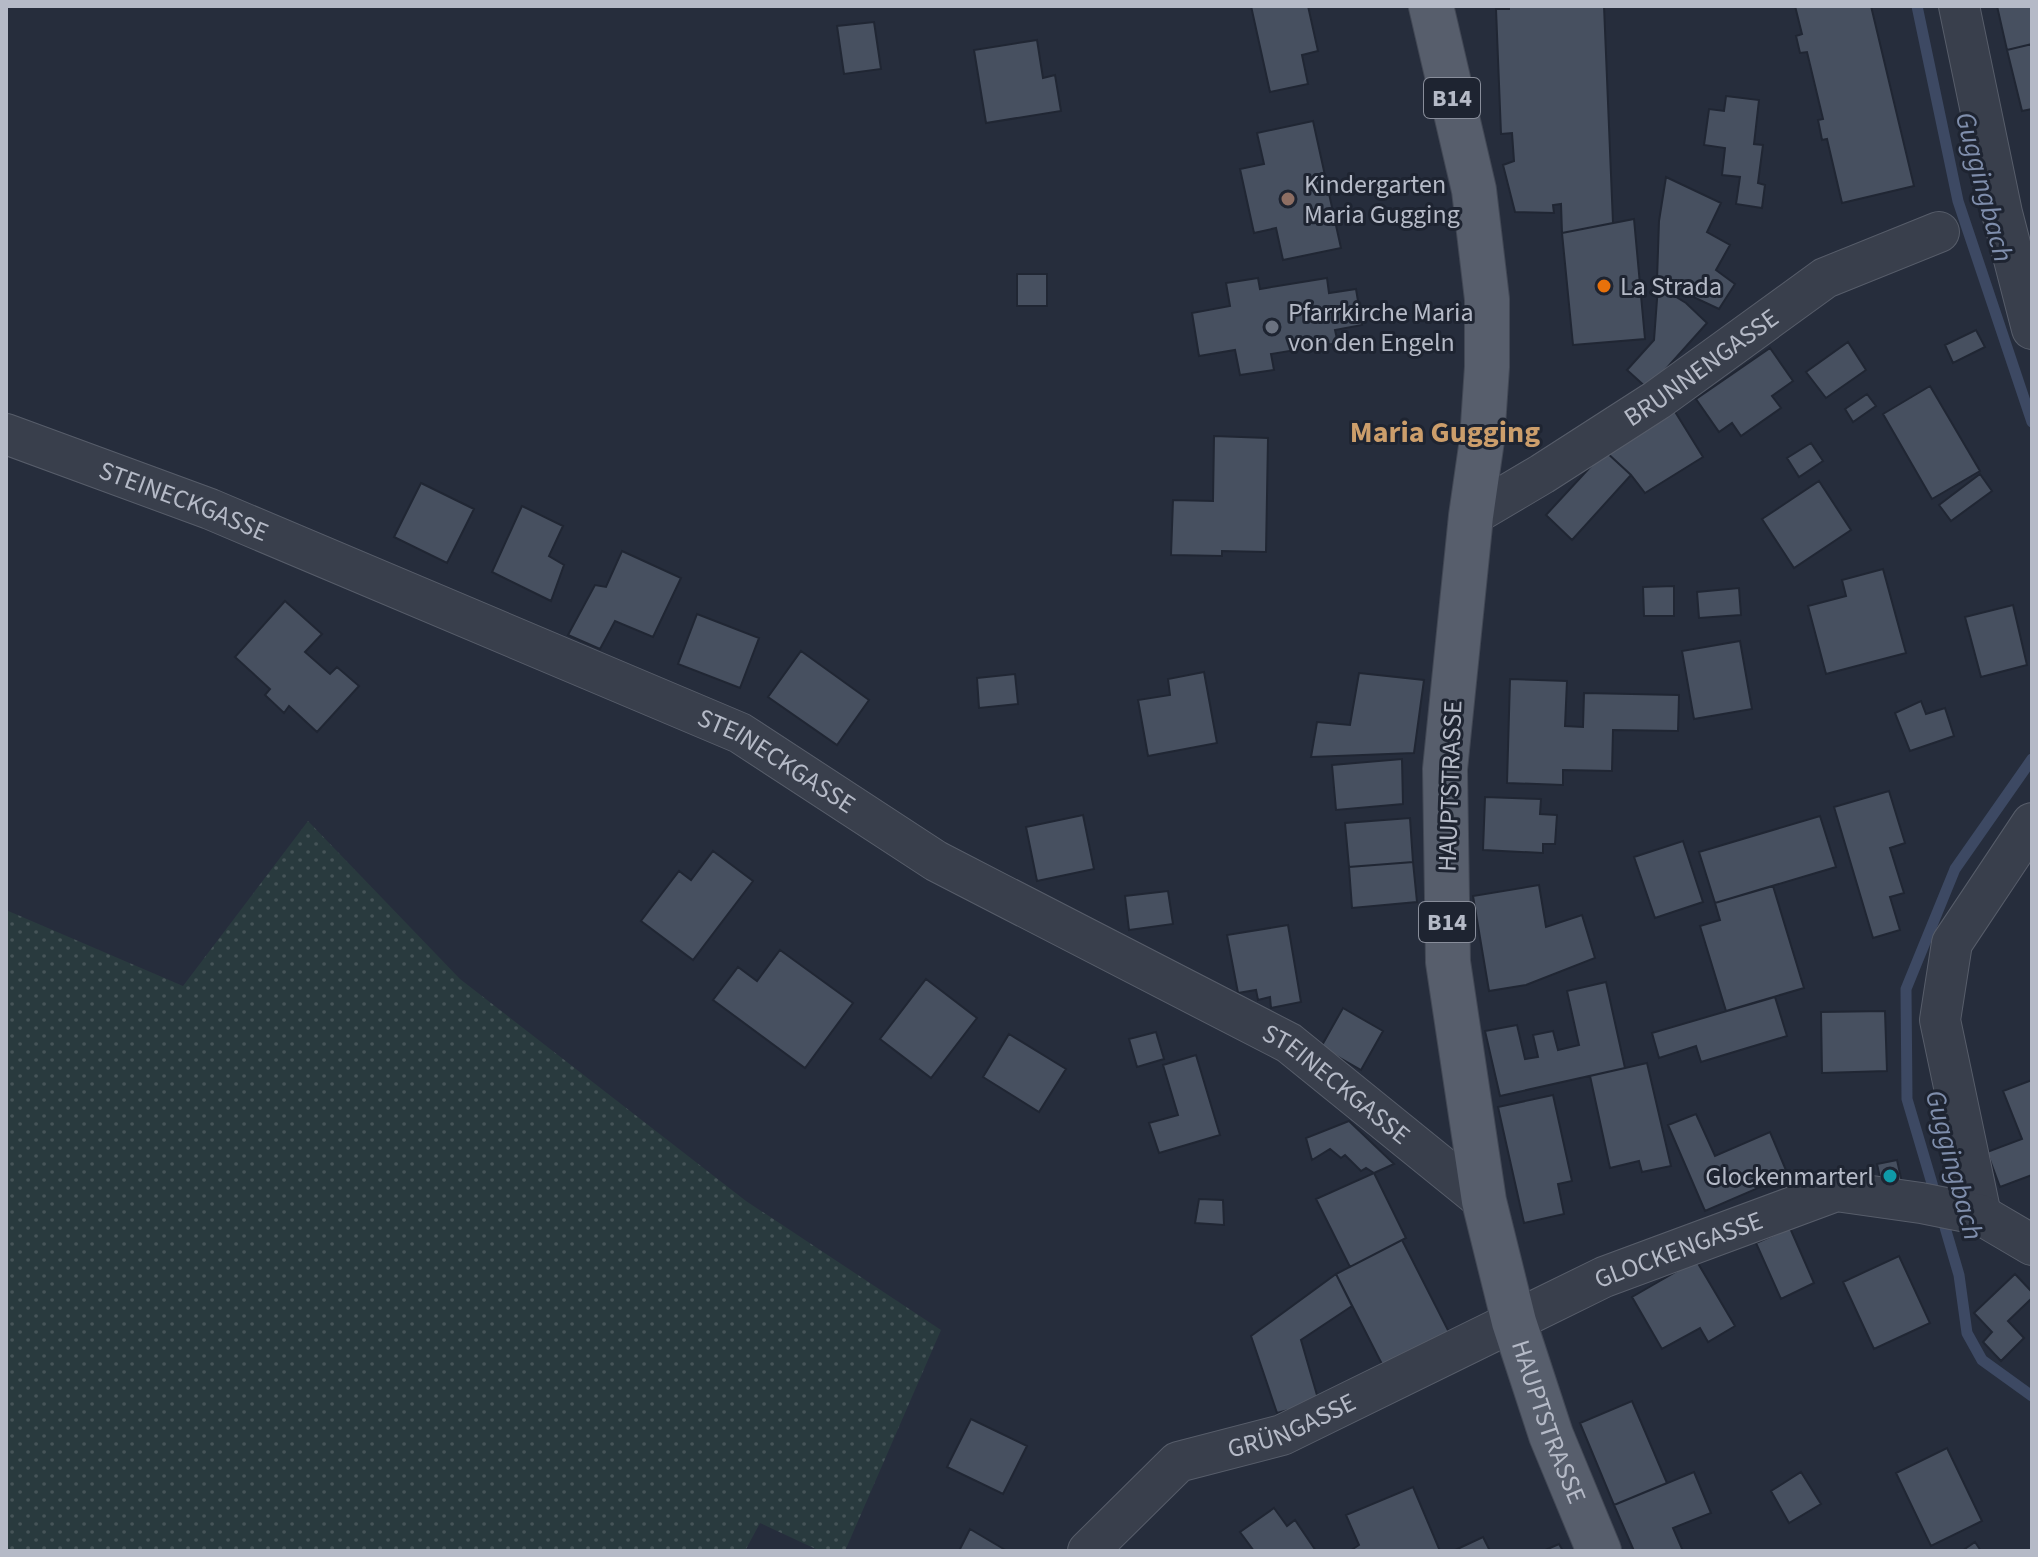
<svg xmlns="http://www.w3.org/2000/svg" width="2038" height="1557" font-family="'Source Sans 3',sans-serif">
  <defs>
    <pattern id="grass-dots" width="8" height="8" patternUnits="userSpaceOnUse" patternTransform="scale(2)"><rect width="8" height="8" fill="#293a3e"/><path d="M2 2h.1M6 6h.1" fill="none" stroke="#465458" stroke-width="1.8" stroke-linecap="round"/></pattern>
  </defs>
  <rect width="100%" height="100%" fill="#262d3c"/>
  <path fill="url(#grass-dots)" d="M308,821L460,979L746,1201L941,1330L845,1551H820L760,1523L745,1551H6V910L183,986Z"/>
  <g fill="none" stroke-linecap="round" stroke-linejoin="round">
    <path stroke="#3d4963" stroke-width="11" d="M1917,6L1958,201L2032,422
      M1936,1197L1907,1099L1906,989L1955,869L2032,759
      M1942,1217L1959,1275L1967,1333L1982,1360L2032,1396"/>
  </g>
  <path fill="#475060" stroke="#202633" stroke-width="2" d="M1251,6H1308L1318,51L1302,55L1308,84L1270,92Z
    M1509,6H1604L1613,223L1562,233L1561,204L1553,205L1554,213L1515,212L1503,165L1514,161L1512,133L1501,134L1496,9H1509Z
    M1795,6H1871L1914,186L1842,203L1827,139L1822,140L1818,120L1823,119L1807,52L1800,53L1796,36L1802,34Z
    M1997,6H2032V44L2007,50Z
    M874,22L881,69L844,74L837,26Z
    M1037,40L1043,78L1055,75L1061,111L986,123L974,50Z
    M2032,44V109L2022,111L2007,50Z
    M1726,96L1759,100L1754,144L1763,145L1758,183L1765,185L1762,208L1736,204L1740,177L1722,175L1725,148L1704,145L1709,109L1724,111Z
    M1313,121L1341,248L1283,260L1276,228L1254,233L1240,169L1264,164L1257,133Z
    M1666,177L1721,203L1707,232L1730,245L1716,270L1735,284L1719,309L1657,280L1659,221Z
    M1634,219L1645,339L1573,345L1562,233Z
    M1017,274H1047V306H1017Z
    M1258,278L1260,289L1327,278L1329,293L1356,289L1362,325L1335,330L1338,343L1271,354L1274,370L1240,375L1235,350L1199,356L1192,313L1230,306L1226,283Z
    M1658,286L1686,303L1707,323L1648,389L1627,370L1654,340Z
    M1976,330L1985,347L1953,363L1945,345Z
    M1848,342L1866,370L1826,398L1806,372Z
    M1770,348L1793,381L1772,396L1781,408L1741,436L1732,423L1719,432L1696,399Z
    M1930,386L1980,471L1932,499L1883,414Z
    M1867,394L1876,406L1853,422L1845,409Z
    M1674,410L1703,457L1645,493L1631,475L1605,451Z
    M1214,436L1268,438L1266,552L1222,551V556L1171,555L1173,500L1213,501Z
    M1811,443L1823,461L1799,477L1787,458Z
    M1605,451L1631,475L1572,540L1546,515Z
    M1980,474L1992,491L1951,521L1939,505Z
    M1819,481L1851,530L1794,568L1762,519Z
    M421,483L474,509L447,563L394,537Z
    M522,506L563,526L549,556L564,565L551,601L492,572Z
    M622,551L681,578L653,637L615,621L600,649L568,635L595,585L606,587Z
    M1883,569L1906,653L1826,674L1808,606L1846,596L1842,580Z
    M1674,586V616H1644L1643,587Z
    M1739,588L1741,615L1699,618L1697,592Z
    M285,601L322,634L305,652L330,674L337,667L359,686L317,732L289,706L284,713L265,695L270,689L235,657Z
    M2013,605L2027,665L1981,677L1965,617Z
    M697,614L759,638L740,688L678,664Z
    M1740,641L1752,709L1694,719L1682,651Z
    M801,651L869,700L837,745L768,697Z
    M1204,672L1217,743L1148,756L1138,700L1170,695L1168,679Z
    M1359,673L1424,680L1414,753L1311,757L1317,722L1350,725Z
    M1015,674L1018,704L979,708L977,678Z
    M1510,679L1567,681L1565,726L1583,727L1584,693L1679,695L1678,731L1613,730L1612,771L1563,770V785L1507,783Z
    M1921,701L1926,714L1945,708L1954,736L1910,751L1895,713Z
    M1402,759L1403,804L1336,810L1332,765Z
    M1889,791L1905,843L1890,848L1904,893L1890,897L1900,930L1873,938L1834,807Z
    M1485,797L1541,799L1540,814L1557,815L1555,844H1543V853L1483,850Z
    M1083,815L1094,869L1037,881L1026,827Z
    M1820,816L1836,867L1715,903L1699,852Z
    M1410,818L1413,862L1349,867L1345,823Z
    M1683,841L1703,902L1655,918L1634,857Z
    M713,851L753,881L693,960L641,921L679,871L691,880Z
    M1413,862L1417,902L1352,908L1349,867Z
    M1539,885L1546,927L1582,915L1595,958L1526,985L1489,991L1473,896Z
    M1773,886L1804,988L1726,1011L1700,926L1720,920L1715,903Z
    M1168,891L1173,924L1129,930L1125,896Z
    M1288,925L1301,1002L1271,1008L1270,997L1258,1000L1256,990L1238,993L1227,935Z
    M780,950L853,1003L805,1068L713,1000L738,967L757,981Z
    M926,979L977,1018L931,1078L880,1039Z
    M1606,982L1625,1068L1500,1096L1485,1031L1517,1025L1525,1059L1538,1057L1533,1035L1553,1031L1558,1050L1579,1045L1567,991Z
    M1775,997L1787,1036L1701,1062L1696,1046L1659,1058L1652,1033Z
    M1343,1008L1383,1031L1361,1070L1321,1047Z
    M1885,1011L1887,1071L1822,1073L1821,1012Z
    M1156,1032L1164,1059L1137,1067L1129,1039Z
    M1009,1034L1066,1069L1039,1112L983,1077Z
    M1196,1055L1220,1135L1159,1153L1149,1123L1178,1115L1163,1065Z
    M1647,1063L1671,1166L1642,1172L1639,1161L1610,1168L1590,1076Z
    M2032,1080V1175L2000,1187L1987,1152L2022,1139L2003,1091Z
    M1553,1095L1572,1181L1558,1184L1564,1214L1524,1223L1498,1107Z
    M1696,1114L1715,1156L1770,1132L1788,1175L1705,1211L1668,1125Z
    M1349,1121L1394,1164L1374,1173L1366,1168L1361,1171L1345,1155L1341,1158L1330,1149L1312,1160L1306,1138Z
    M1897,1160L1903,1187L1883,1192L1877,1164Z
    M1374,1173L1406,1238L1350,1267L1316,1199Z
    M1199,1199L1223,1200L1224,1225L1195,1223Z
    M1790,1228L1814,1283L1781,1299L1756,1243Z
    M1402,1240L1453,1340L1387,1374L1336,1274Z
    M1899,1256L1930,1323L1874,1349L1843,1282Z
    M1696,1260L1735,1326L1708,1342L1700,1328L1662,1349L1632,1297Z
    M1336,1274L1352,1306L1301,1340L1319,1402L1277,1413L1251,1336Z
    M2015,1274L2032,1292V1298L2008,1321L2024,1338L2001,1361L1983,1342L1992,1332L1974,1313Z
    M1632,1401L1667,1483L1614,1505L1580,1423Z
    M971,1419L1027,1446L1003,1494L947,1467Z
    M1947,1448L1982,1521L1931,1546L1896,1473Z
    M1694,1472L1711,1513L1673,1528L1683,1551H1634L1614,1505Z
    M1801,1472L1821,1504L1789,1523L1771,1491Z
    M1413,1487L1440,1551H1350L1359,1545L1346,1515Z
    M1274,1508L1287,1526L1295,1520L1316,1551H1254L1240,1532Z
    M970,1529L1007,1551H959Z
    M1483,1537L1490,1551H1453Z
    M1975,1542L1981,1551H1962Z
    M1559,1544L1563,1551H1543Z"/>
  <g fill="none" stroke-linecap="round" stroke-linejoin="round">
    <defs>
      <g id="minor">
        <path d="M1959,6L2002,213L2032,329"/>
        <path id="s1" d="M6,434L210,509L740,733L936,861L1289,1043L1484,1201"/>
        <path id="s2" d="M1471,516L1542,474L1657,400L1825,278L1939,232"/>
        <path d="M1981,1215L1940,1020L1952,943L2032,823"/>
        <path id="s3" d="M1088,1551L1178,1462L1282,1435L1604,1277L1836,1191L1921,1203L1981,1215L2032,1245"/>
      </g>
      <g id="major">
        <path id="s4" d="M1431,6L1474,190L1487,299V367L1482,440L1471,516L1445,769L1448,962L1484,1201L1514,1322L1551,1435L1599,1551"/>
      </g>
    </defs>
    <use href="#minor" stroke="#575d6a" stroke-width="42"/>
    <use href="#major" stroke="#424855" stroke-width="46"/>
    <use href="#minor" stroke="#393f4c" stroke-width="40"/>
    <use href="#major" stroke="#575e6c" stroke-width="44"/>
  </g>
  <circle fill="#8d6e63" stroke="#1e2431" stroke-width="3" cx="1288" cy="199" r="8"/>
  <circle fill="#e8710a" stroke="#1e2431" stroke-width="3" cx="1604" cy="286" r="8"/>
  <circle fill="#6b7280" stroke="#1e2431" stroke-width="3" cx="1272" cy="327" r="8"/>
  <circle fill="#0f9aa8" stroke="#1e2431" stroke-width="3" cx="1890" cy="1176" r="8"/>
  <g text-anchor="middle" dominant-baseline="central" stroke-width="6" stroke-linejoin="round" paint-order="stroke">
    <g fill="#1e2431" stroke="#888d9a" stroke-width="2">
      <rect x="1424" y="78" width="56" height="40" rx="6"/>
      <rect x="1419" y="902" width="56" height="40" rx="6"/>
    </g>
    <g font-size="24" font-weight="bold" fill="#b5bac7">
      <text x="1452" y="98">B14</text>
      <text x="1447" y="922">B14</text>
    </g>
    <g font-size="26" fill="#b5bac7" stroke="#1e2431" text-anchor="start">
      <text x="1304" y="184">Kindergarten<tspan x="1304" dy="30">Maria Gugging</tspan></text>
      <text x="1620" y="286">La Strada</text>
      <text x="1288" y="312">Pfarrkirche Maria<tspan x="1288" dy="30">von den Engeln</tspan></text>
      <text x="1874" y="1176" text-anchor="end">Glockenmarterl</text>
    </g>
    <g font-size="26" fill="#b5bac7" stroke="#1e2431">
      <text stroke="none"><textPath href="#s2" startOffset="274">BRUNNENGASSE</textPath></text>
      <text stroke="none"><textPath href="#s1" startOffset="190">STEINECKGASSE</textPath></text>
      <text stroke="none"><textPath href="#s1" startOffset="838">STEINECKGASSE</textPath></text>
      <text transform="translate(1450 786) rotate(-88)">HAUPTSTRASSE</text>
      <text stroke="none"><textPath href="#s1" startOffset="1486">STEINECKGASSE</textPath></text>
      <text stroke="none"><textPath href="#s3" startOffset="672">GLOCKENGASSE</textPath></text>
      <text stroke="none"><textPath href="#s4" startOffset="1436">HAUPTSTRASSE</textPath></text>
      <text stroke="none"><textPath href="#s3" startOffset="246">GRÜNGASSE</textPath></text>
    </g>
    <g font-size="28" font-style="italic" fill="#7f8eac" stroke="#1e2431">
      <text transform="translate(1984 187) rotate(75)">Guggingbach</text>
      <text transform="translate(1954 1165) rotate(75)">Guggingbach</text>
    </g>
    <g font-size="30" font-weight="bold" fill="#cc9e6b" stroke="#1e2431">
      <text x="1445" y="432">Maria Gugging</text>
    </g>
  </g>
  <rect width="2038" height="1557" fill="none" stroke="#b5bac7" stroke-width="16"/>
</svg>
